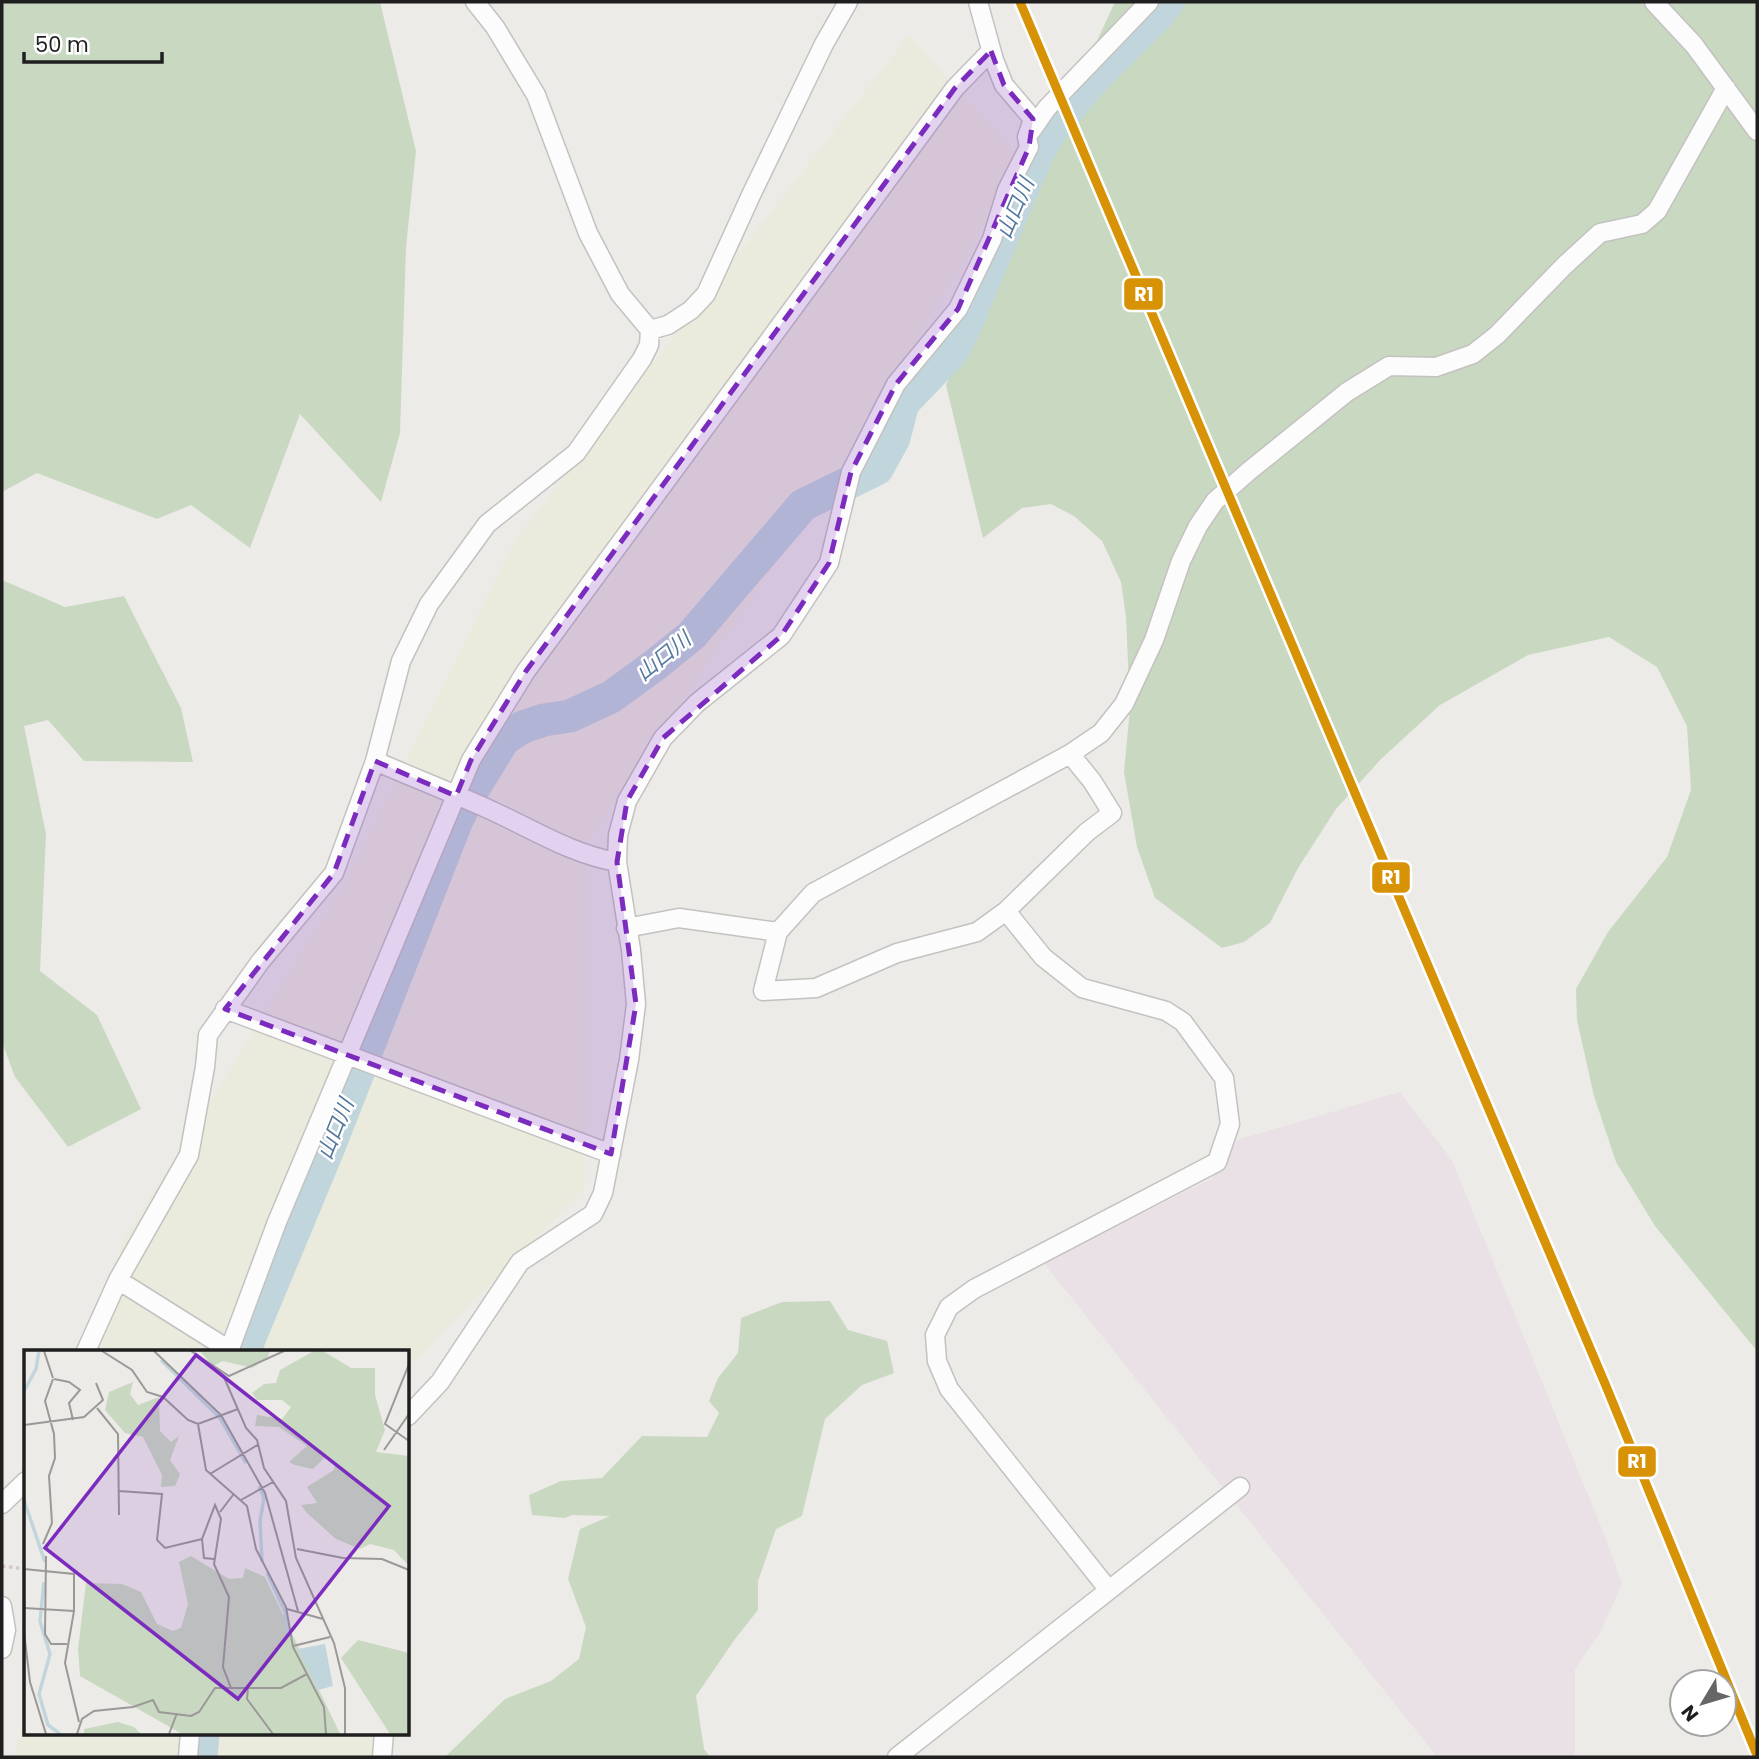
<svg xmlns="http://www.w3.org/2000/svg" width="1759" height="1759" font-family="Poppins,'Noto Sans JP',sans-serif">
  <rect width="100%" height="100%" fill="#edebe8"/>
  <path fill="#eae1e6" d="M1400,1092L1452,1160L1606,1539L1622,1584L1600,1633L1575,1669V1757H1437L1043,1262L1211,1179L1237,1140Z"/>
  <path fill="#ebebdd" d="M909,35L1023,161L835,476L587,842L585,1188L408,1368V1351H99L121,1244L347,881L514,541Z
    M26,1704V1733H372V1757H15Z"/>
  <path fill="#c9d8c0" d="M2,2H380L416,151L406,247L400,433L381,502L300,414L250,548L191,505L157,519L37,473L2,492Z
    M1115,2H1757V1351L1655,1226L1616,1162L1594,1096L1577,1020L1576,989L1608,932L1667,857L1691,790L1687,726L1657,667L1609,637L1528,655L1440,705L1381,759L1336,809L1298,868L1270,923L1244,942L1222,948L1155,898L1137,847L1124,772L1130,708L1126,617L1121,582L1102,541L1074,516L1051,504L1022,508L983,538L946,385L1076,86Z
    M2,580L65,607L124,596L181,708L193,762L84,761L48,720L24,726L46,834L40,971L97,1015L141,1109L68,1147L15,1077L2,1042Z
    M830,1301L848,1330L887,1341L894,1373L862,1385L825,1419L802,1516L776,1529L758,1581V1610L735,1639L696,1696L704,1749L710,1757H445L505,1699L551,1681L579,1659L586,1627L568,1579L580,1529L610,1516L572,1515L565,1518L532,1515L529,1495L561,1481L602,1478L642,1436L707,1437L719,1413L709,1401L718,1378L738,1353L741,1318L782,1302Z"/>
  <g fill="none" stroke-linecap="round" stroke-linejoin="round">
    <path stroke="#c0d6dc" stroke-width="33" d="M247,1351L248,1342L329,1147L457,820L472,791L504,739L523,727L544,720L570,716L611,697L655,665L692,635L803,505L877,469L894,438L903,403L952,352L962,333L1037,154L1056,123L1100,72L1155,18L1168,2
      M201,1757L203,1733"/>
    <defs>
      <path id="minor" d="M1654,2L1694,45L1757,131
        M1031,131L1047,108L1149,2
        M650,330L668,325L691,310L706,294L752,193L824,44L848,2
        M1070,754L1092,781L1112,813L1087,832L1006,911L977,932L897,953L816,988L763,991L778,932L813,893L1070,754L1101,733L1124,704L1154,640L1181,561L1198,526L1215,501L1249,471L1347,392L1389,366L1436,367L1473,354L1497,335L1565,265L1600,233L1642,224L1657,211L1726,88
        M375,761C412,777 450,792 486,808C529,827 570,854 617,862
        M1006,911L1043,957L1082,988L1166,1011L1183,1022L1224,1078L1230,1124L1217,1162L974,1289L949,1307L935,1335L937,1361L949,1389L1108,1589
        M626,928L679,918L778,932
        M225,1009L611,1154
        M118,1280L231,1351
        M86,1351L118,1280L189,1155L205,1067L208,1035L260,962L334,873L375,761L401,661L429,604L487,524L576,453L642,359L649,345L650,330L620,294L588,233L536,95L495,27L475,2
        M229,1351L277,1222L471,760L526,671L955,88L991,51
        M408,1416L440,1382L520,1262L593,1214L603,1193L629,1060L636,1004L631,950L617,862L618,835L627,801L663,738L697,703L781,636L829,563L851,472L896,384L958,309L992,239L1007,190L1029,147L1027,137L1033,119L1004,85L994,60L978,2
        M2,1504L26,1481
        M2,1606L6,1630L2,1649
        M188,1757L190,1733
        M382,1757L384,1733
        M897,1757L1240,1487"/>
    </defs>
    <use href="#minor" stroke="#c3c2c0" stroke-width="21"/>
    <path stroke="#d6cac8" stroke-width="3.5" stroke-dasharray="3.5 3.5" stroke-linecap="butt" d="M2,1566L26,1569"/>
    <use href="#minor" stroke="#fcfcfc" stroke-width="18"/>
    <defs>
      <path id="rail-1" d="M1020,2L1606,1386L1757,1755"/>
    </defs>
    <use href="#rail-1" stroke="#fff" stroke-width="14"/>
    <use href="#rail-1" stroke="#d79205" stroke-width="9"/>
  </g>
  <path fill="#7b2cbf" fill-opacity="0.2" stroke="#7b2cbf" stroke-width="5" stroke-dasharray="14 9" stroke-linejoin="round" d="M991,51L1004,85L1033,119L1029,147L958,309L896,384L851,472L829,563L781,636L663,738L627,801L617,862L636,1004L611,1154L225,1009L334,873L375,761L456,796L471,760L526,671L955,88Z"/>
  <g text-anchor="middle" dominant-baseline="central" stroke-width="5" stroke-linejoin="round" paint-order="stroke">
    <g font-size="21" font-style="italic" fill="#53779d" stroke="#fff">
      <text transform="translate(1015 208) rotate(-67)">山口川</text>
      <text transform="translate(663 656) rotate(-39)">山口川</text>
      <text transform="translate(335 1129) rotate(-68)">山口川</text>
    </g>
  </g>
  <g transform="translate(24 1350)">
    <rect width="385" height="385" fill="#edebe8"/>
    <path d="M176,1H246L244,7L228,18L199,11L189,16ZM290,1H299L327,18H351V45L361,80L352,102L385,106V216L370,200L346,194L336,199L312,189L283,163L277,155L293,153L283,137L310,120L311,112L302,106L289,119L271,115L265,112L283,96L255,77L231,76L233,65L258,69L267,57L258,50H233L228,43L240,34L252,33L256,20ZM109,32L106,44L114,55L135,47L136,81L147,92L155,86L146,110L156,124L151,136L137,137L138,125L119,87L101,83L81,60L85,42ZM167,206L205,229L219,228L221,218L241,227L316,384H158L56,326L54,299L62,233L98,234L117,242L133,274L149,281L157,278L164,254L155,212ZM334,290L385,303V384H366L317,308ZM94,372L110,377L117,384H60V379Z" fill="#c9d8c0"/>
    <path d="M301,294L309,336L294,340L274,299Z" fill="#c0d6dc"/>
    <path fill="none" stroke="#c0d6dc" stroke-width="3.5" d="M137,10L196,68L222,113M0,41L12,19L15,1M235,136L240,148L236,171L238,212M0,150L21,212M243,223L261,262L265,287M20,232L16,271L26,304L15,344L24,375L36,384"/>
    <path fill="none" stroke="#9b9998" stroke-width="2" d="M20,1L29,28M78,1L108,20L123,42L139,47L164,70L174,74L214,59M130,1L197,65L241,143L274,261M167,1L205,26L260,1M385,14L361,74L385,91M199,25L222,78L233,90L240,118L262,151L272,208L310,293L321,338V384M30,29L45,32L56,40L45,53L49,70M73,58L94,84L95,165M174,74L182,120L223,156L232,199L262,257L269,297L300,357L302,384M0,75L60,67L79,50L72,33M360,100L385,64M186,124L235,94M95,141L138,144L133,190L141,198L178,189M217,150L249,132M196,162L209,145M19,194L28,173L25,126L31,108L30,84L21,51L29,29M273,199L319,208L358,209L385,220M22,206L21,284L27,294H43M190,209L180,208L178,189L191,155L197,169L190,214L205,247L199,317L207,338M0,219L50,224V261L41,313L55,372M0,258L50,261M263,259L299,269M0,282L6,332L22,384M269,296L306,287M224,338L223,349L249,384M53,384L58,369L70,361L109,357L129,350L135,362L167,366L175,362L191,338H257L283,324M145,384L153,363"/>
    <path fill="#7b2cbf" fill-opacity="0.15" stroke="#7b2cbf" stroke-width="3.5" d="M172,5L365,156L214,349L21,198Z"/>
    <rect width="385" height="385" fill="none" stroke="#1f1f1f" stroke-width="3.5"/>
  </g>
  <g stroke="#fff" stroke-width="2.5">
    <rect x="1123" y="277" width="41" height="34" rx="7" fill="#d79205"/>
    <rect x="1371" y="861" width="40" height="33" rx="7" fill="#d79205"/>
    <rect x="1617" y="1445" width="40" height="33" rx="7" fill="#d79205"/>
  </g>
  <g font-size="19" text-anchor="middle" font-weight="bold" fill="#fff">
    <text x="1144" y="301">R1</text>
    <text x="1391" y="884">R1</text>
    <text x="1637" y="1468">R1</text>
  </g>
  <rect width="1759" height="1759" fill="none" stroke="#1f1f1f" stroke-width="7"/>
  <g transform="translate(1703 1703) rotate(232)"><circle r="33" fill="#ffffff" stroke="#a5a5a5" stroke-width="2"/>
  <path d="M0-5L12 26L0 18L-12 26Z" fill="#676665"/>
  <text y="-10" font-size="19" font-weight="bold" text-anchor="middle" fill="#1f1f1f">N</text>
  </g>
  <path d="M24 52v10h138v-10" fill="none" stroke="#1f1f1f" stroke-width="3.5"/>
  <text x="35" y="52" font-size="21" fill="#1f1f1f" stroke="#ffffff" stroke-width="5" paint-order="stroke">50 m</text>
</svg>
